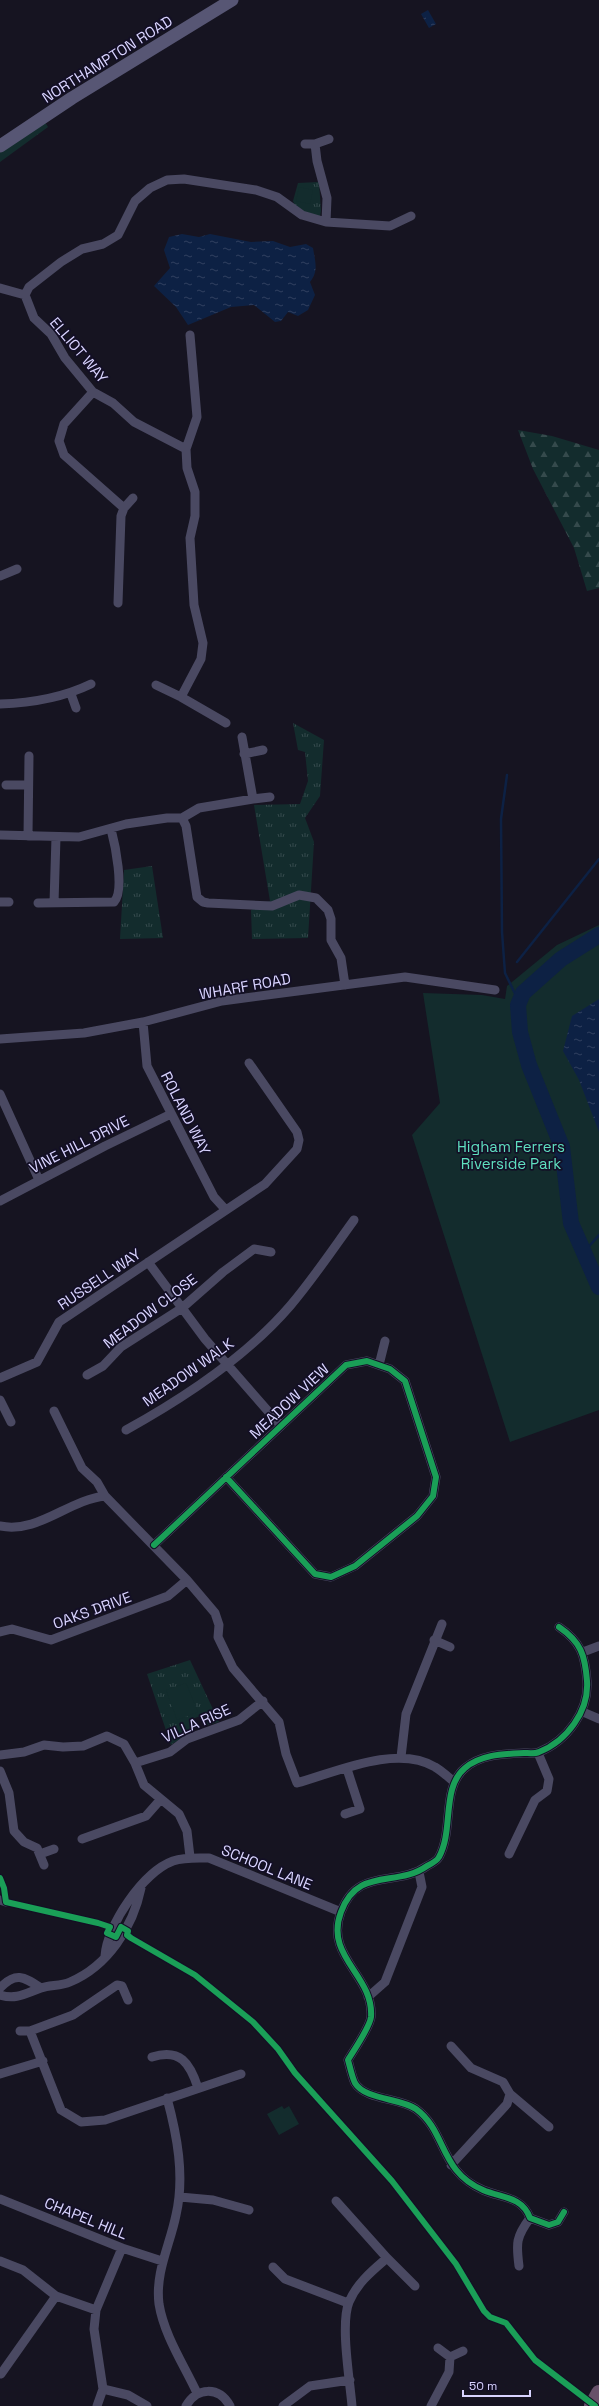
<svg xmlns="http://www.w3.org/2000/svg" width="599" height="2406" font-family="'Space Grotesk',sans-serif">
  <defs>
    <pattern id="grass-tufts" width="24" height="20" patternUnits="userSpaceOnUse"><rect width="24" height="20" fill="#132c2d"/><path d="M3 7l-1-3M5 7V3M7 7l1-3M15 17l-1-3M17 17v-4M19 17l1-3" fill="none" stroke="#354a4c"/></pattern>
    <pattern id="forest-firs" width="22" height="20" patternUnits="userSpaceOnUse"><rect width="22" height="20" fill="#132c2d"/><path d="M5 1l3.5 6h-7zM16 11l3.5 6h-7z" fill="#354a4c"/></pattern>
    <pattern id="water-ripples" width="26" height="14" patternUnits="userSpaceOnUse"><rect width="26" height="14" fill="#0d2144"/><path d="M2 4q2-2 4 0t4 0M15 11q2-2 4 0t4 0" fill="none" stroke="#304060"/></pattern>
  </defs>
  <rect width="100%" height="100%" fill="#161421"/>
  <path fill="url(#grass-tufts)" d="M45,122L48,127L0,162V152Z
    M319,182L321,211L320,216L316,217L296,208L293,201L298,183Z
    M293,723L324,740L320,796L305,818L314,842L308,938L252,939L251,910L270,901L254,805L300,804L308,781L305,752L298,750Z
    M152,866L163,938L120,939L124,870Z
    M190,1660L219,1722L208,1725L203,1715L192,1719L193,1730L171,1745L147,1674Z"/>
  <path fill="url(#forest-firs)" d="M518,430L552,436L599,450V588L587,591L574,548L533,469Z"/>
  <path fill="#132c2d" d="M299,187L313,190L310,204L296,201Z
    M599,925V1410L510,1442L412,1135L440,1103L423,993L482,995L505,999L507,986L557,945Z
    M186,1683L198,1712L177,1720L166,1690Z
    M282,2106L284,2109L289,2106L299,2124L279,2135L267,2114Z"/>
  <path fill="url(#water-ripples)" d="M428,10L436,24L429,28L421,14Z
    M182,234L199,237L210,234L251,242L273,241L290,247L306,244L313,248C315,261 319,271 310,282L315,295L308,310L298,316L288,312L281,321L275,322L254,305L231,307L188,325L176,307L154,286L170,268L164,250L169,237Z
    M599,999V1132L579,1080L563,1051L572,1016Z"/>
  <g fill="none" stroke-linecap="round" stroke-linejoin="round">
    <path stroke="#0d2144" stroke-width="2.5" d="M507,775L501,819L502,932L505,973L519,1002
      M517,962L599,859
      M583,1253L599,1235"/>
    <path stroke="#0d2144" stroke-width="16" d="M599,935L561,959L523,993L518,1005L520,1032L529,1065L562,1147L571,1223L599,1287"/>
    <path stroke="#4a4962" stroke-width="9" d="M305,144H315L329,139
      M315,144L317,161L327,198L326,222
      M0,288L25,295
      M25,295L29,287L61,262L82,249L103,244L118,235L135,201L150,188L167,180L184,179L256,190L277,197L302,215L326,222L390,226L411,216
      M25,295L34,318L51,334L65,358L93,392L113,403L134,422L186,449
      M93,392L64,424L59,441L64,455L124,508L121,516L118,603
      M124,508L133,498
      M0,576L17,569
      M156,685L181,697L226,723
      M71,694L76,708
      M181,697L201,659L203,643L194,605L190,538L195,516V492L187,468L186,449L197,417L190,335
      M0,704C32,703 62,698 91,684
      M244,754L263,750
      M6,785H28
      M253,799L270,797
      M182,818L199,808L253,799L242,737
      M0,835L79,837L126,824L167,818H182L186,826L197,897L203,902L208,903L272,906L299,895L316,898L328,910L331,919V940L341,958L345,985
      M28,836L29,756
      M0,902H9
      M38,903L114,902C125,891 115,844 111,829
      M54,903L56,837
      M143,1022L147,1066L214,1197L225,1209
      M0,1039L84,1033L143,1022L222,1001L405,977L495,990
      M0,1094L39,1180
      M0,1201L105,1146L171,1114
      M148,1262L205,1339L281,1426
      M379,1365L385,1341
      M87,1375L103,1366L121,1347L182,1308L223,1272L254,1249L271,1252
      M0,1378L37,1362L59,1322L265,1184L297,1149L299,1140L297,1132L249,1063
      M0,1400L11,1422
      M54,1411L82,1468L97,1482L105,1496L187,1580L215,1613L219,1625L218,1637L233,1668L279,1722L286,1754L297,1783C336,1772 397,1744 435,1767C442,1771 448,1777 454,1782
      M126,1430C184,1398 247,1356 290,1306C313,1279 333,1249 354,1220
      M0,1526C38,1534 68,1500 105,1496
      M154,1545L346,1365L367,1361L390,1369L405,1381L436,1477L433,1496L417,1516L355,1566L331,1577L315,1574L226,1477
      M559,1627C581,1642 585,1655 587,1681C589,1711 567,1741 539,1752C535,1754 528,1753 524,1753C504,1754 481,1754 465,1768C441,1788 454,1830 439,1857C437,1861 431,1864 427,1866C396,1888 358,1866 341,1912C324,1957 374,1975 371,2017C370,2027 354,2050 348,2060C350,2067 352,2077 355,2083C365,2100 401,2098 416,2109C447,2132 439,2171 483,2190C501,2198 522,2196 530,2218L549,2225L558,2222L564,2212
      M0,1632L12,1629L51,1640L168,1596L187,1580
      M434,1640L450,1647
      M583,1652L599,1646
      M583,1712L599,1719
      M0,1755L24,1752L44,1745L63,1747L83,1746L107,1736L124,1744L135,1763L144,1785L179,1814L187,1831L190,1857
      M401,1757L406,1714L442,1624
      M135,1763L170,1752L187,1739L239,1720L263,1701
      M0,1771L9,1793L14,1831L24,1842L37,1848L44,1865
      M345,1814L360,1809L347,1769
      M82,1839L146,1816L161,1799
      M40,1854L54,1849
      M509,1854L535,1800L547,1791L549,1779L538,1753
      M0,1900L6,1902
      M105,1956C107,1925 143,1872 173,1861C185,1857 197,1858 209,1858L341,1912
      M0,1988C16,1971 24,1977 41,1988
      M0,1995C17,2000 26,1993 41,1988C50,1985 61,1986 70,1982C108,1966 133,1927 141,1888
      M368,1997L385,1982L422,1887L419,1872
      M20,2031H30L73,2015L117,1985L122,1986L128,2000
      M30,2031L61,2110L81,2122L105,2120L241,2074
      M152,2057C180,2048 190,2063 198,2088
      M0,2074L43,2061
      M510,2094L549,2127
      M167,2098C177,2135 185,2176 176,2215C170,2245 155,2272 159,2304C164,2335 184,2365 197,2393
      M451,2165L507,2104L510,2094L503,2082L471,2068L451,2046
      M180,2197L213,2200L249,2210
      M0,2199L122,2248L162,2261
      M336,2201L387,2258C372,2271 357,2283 349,2302C340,2324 350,2381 352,2406
      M387,2258L415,2286
      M0,2261L23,2270L56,2296L96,2310
      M519,2266C516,2243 516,2237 530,2218
      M273,2267L285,2279L348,2303
      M450,2357L463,2351
      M1,2374L56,2296
      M103,2389L128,2395L147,2406
      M97,2406L103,2389L94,2329L96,2310L122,2248
      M186,2406C197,2387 219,2386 230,2406
      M283,2406L310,2386L350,2380
      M431,2406L449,2372L450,2357L438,2348"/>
    <path stroke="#575674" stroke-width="13" d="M0,146L72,98L232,0"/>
    <path stroke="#67516a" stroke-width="16" d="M592,2406L599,2393"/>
    <defs>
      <path id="cycleway" d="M154,1545L346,1365L367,1361L390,1369L405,1381L436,1477L433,1496L417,1516L355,1566L331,1577L315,1574L226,1477
        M559,1627C581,1642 585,1655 587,1681C589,1711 567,1741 539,1752C535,1754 528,1753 524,1753C504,1754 481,1754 465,1768C441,1788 454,1830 439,1857C437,1861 431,1864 427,1866C396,1888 358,1866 341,1912C324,1957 374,1975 371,2017C370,2027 354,2050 348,2060C350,2067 352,2077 355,2083C365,2100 401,2098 416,2109C447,2132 439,2171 483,2190C501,2198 522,2196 530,2218L549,2225L558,2222L564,2212
        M0,1878L4,1888L6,1902L98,1923L110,1927L107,1933L116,1937L121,1927L128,1931L127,1935L131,1938L195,1975L253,2022L278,2049L295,2073L392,2181L456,2264L484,2311L490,2317L506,2323L535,2360L595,2406"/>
    </defs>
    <use href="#cycleway" stroke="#130f26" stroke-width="8"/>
    <use href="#cycleway" stroke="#1a9f57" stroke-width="6"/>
  </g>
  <g text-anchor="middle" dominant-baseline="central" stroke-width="3.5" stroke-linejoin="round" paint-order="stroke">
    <g font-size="15" fill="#d9d4ff" stroke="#130f26">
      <text transform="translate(107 59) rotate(-32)">NORTHAMPTON ROAD</text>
      <text transform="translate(79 350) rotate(50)">ELLIOT WAY</text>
      <text transform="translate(245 986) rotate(-10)">WHARF ROAD</text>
      <text transform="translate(186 1113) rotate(63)">ROLAND WAY</text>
      <text transform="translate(79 1144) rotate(-27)">VINE HILL DRIVE</text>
      <text transform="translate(99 1279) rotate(-34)">RUSSELL WAY</text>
      <text transform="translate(150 1311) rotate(-37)">MEADOW CLOSE</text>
      <text transform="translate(188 1372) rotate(-35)">MEADOW WALK</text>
      <text transform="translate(289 1401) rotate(-43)">MEADOW VIEW</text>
      <text transform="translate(92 1610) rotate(-20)">OAKS DRIVE</text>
      <text transform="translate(196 1723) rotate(-24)">VILLA RISE</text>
      <text transform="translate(267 1867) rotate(22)">SCHOOL LANE</text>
      <text transform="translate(86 2218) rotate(22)">CHAPEL HILL</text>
    </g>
    <g font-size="15" fill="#5fe0c0" stroke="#130f26">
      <text x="511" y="1146">Higham Ferrers<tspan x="511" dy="17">Riverside Park</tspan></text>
    </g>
  </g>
  <path d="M463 2390v6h67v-6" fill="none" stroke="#d9d4ff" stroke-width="2"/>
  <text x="469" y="2390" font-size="12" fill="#d9d4ff" stroke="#130f26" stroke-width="3" paint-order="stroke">50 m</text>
</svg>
